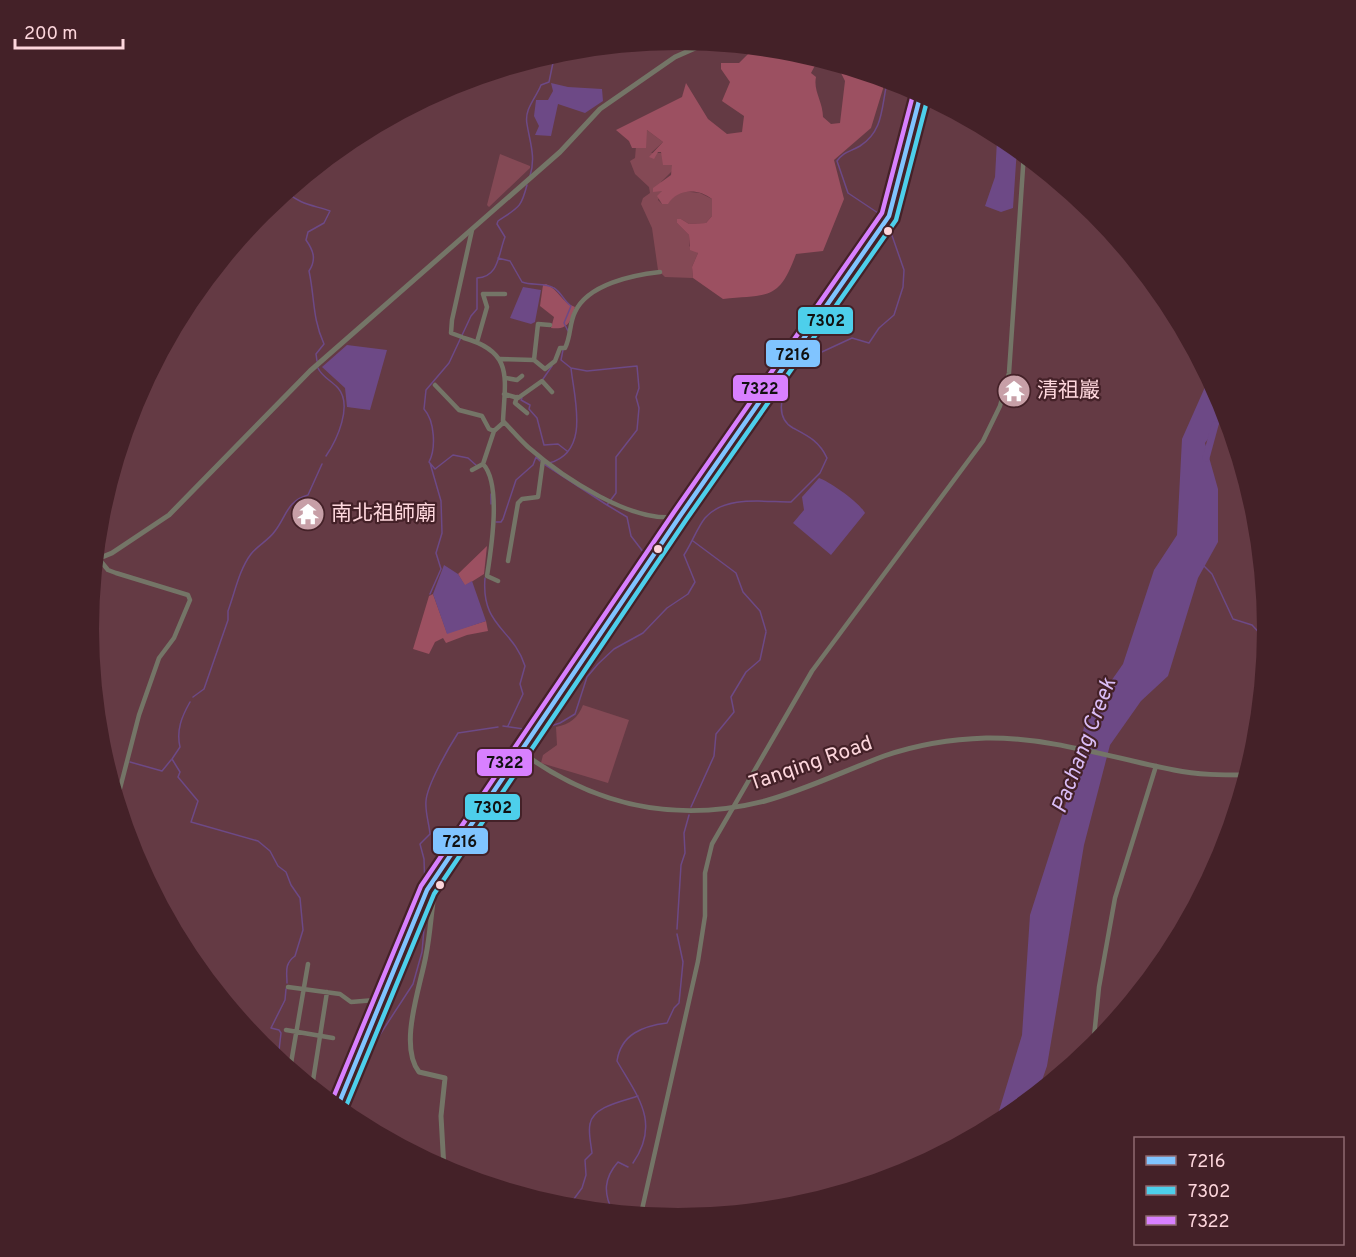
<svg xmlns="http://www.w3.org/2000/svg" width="1356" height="1257" font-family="Overpass,'Noto Sans TC',sans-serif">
  <rect width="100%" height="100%" fill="#643a44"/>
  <path fill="#844955" d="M647,130L663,142L651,153H661L672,164L673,170L661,182L659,190L662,191L658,200L662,204L681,191L700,193L712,199V216L706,223L689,224L681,219L677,223L689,235V246L698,253L692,267L693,278L665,277L658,270L652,228L641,204L643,198L650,193L649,187L635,174L630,161L635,158L636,146Z
    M500,154L530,166V168L489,207L487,205Z
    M583,705L629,720L608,783L541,763L543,755L557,745L556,727C570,724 578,718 583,705Z"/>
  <path fill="#9c5061" d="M762,47L793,50L819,58L811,73L816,77C813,91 823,102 823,117L831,124L840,123L845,81L838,67L886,79L871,128L834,160L844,199L823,251L796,254C779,301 769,294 723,299L693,278L692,267L698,253L690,250L689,235L677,223V219H681L689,224L706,223L712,216V199C697,187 676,190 668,204H662L657,196L662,191L653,192V188L671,175L672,165H663L661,152H658L654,159L649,157L663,142L647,130L646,148H632L629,141L616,130L682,97L686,83L708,119L727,134L742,132L744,116L722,101L730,82L721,69V63H739L753,49Z
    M546,284C559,290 562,303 575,307C570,322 569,330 551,328L554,317L540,306L543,285Z
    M487,546L484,574L465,586L458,574Z
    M433,594L447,633L486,621L488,631L467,635L446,643L443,638L435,642L429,654L413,649L429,596Z"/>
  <path fill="#6d4986" d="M551,83L568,87L602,89L603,101L585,113L558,104L551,136L535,135L539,126L534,116L536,100H548L553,91Z
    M997,140L1009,141L1017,148L1013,208L1001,212L985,206L995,177Z
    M523,287L541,290L535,322L531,324L510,318Z
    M347,345L387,350L370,410L347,407L345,388L322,367Z
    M1209,378L1226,415L1205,443L1218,489V542L1198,578L1168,676L1141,701L1110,745L1084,845L1047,1066L1038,1092L995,1124L1022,1035L1030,915L1073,781L1086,717L1123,664L1154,570L1177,535L1182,439Z
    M819,478C829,481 860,503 865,513L831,555L793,523L804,510L802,497Z
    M444,565L458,574L465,585L472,581L486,621L447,634L433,594Z"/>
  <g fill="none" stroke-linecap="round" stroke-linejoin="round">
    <path stroke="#6d4986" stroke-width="1.5" d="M530,176C536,157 530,143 527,124C524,109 536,98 541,85L549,82L555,53
      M286,191C300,205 313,205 330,211L324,223L308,232L306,240C313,250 317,259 309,271C315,299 312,317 324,344L316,354L317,361
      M884,217L848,193L837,161C844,151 850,152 860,146C885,130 881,104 888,79
      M498,258L510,261L522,282C532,286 545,282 554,288C561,292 564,301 571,306L564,323L568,331
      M563,350L561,360L571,368L587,371L637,366L639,388L636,397L639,408L637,430L616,457V493L607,505L627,517L631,536L644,553
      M318,368C322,377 332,381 338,388C353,405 337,440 326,456
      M543,379L552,366
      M522,398L521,400L530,405L529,409L537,418L544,445L558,444L567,451
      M430,463L441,501L442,533L436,553L441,569L430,594
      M549,463C591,452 574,398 571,368
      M544,464L607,505
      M477,466L468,458L453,455L435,469L429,462C436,449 435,421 424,409L426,390L449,363L471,316L477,309V278C499,277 498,255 505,237L497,224L498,221C519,207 521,208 527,185
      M491,494V504
      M496,522H501L503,519L516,480L533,465L536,457L540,461
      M693,541L736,573L743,592L760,611L766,631
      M1204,566L1212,574L1233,619L1252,625L1266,640
      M485,578C481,627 513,628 525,666L520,684L523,694L508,726
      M193,697L204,689L228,620V611C235,592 239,570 251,554C258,545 269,540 275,531C287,515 287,501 308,495L322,464
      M190,702C182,716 176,730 180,747L172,759L180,772L178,777L198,801L191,822L258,841L270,851L278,866L286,872L291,885L300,898L303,930L295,956C284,964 287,972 287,983
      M503,726L531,730
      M538,730L560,723L575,714L587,677L598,664L614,649L643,633L667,608L688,594L695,582L684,555C692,543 697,528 705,518C725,495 764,502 791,502L820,473L827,458C819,441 808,436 793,428C767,413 791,374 802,357H811L852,338L869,343L879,328L894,315L903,287L904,270L888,224
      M130,762L162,771L171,760
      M691,807L714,756L716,734L734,712L731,697L746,672L760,660L766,632
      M425,889L424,859L420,844L430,834C429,823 425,812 426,801C427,785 449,747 458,733L498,727
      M677,929L681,865L685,853L684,833L689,815
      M278,1059L281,1033L279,1030L271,1028L285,1000L286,989
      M356,1087L366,1066V1056L413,984L422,952L426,905
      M344,1114L354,1093
      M633,1163C661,1122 637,1096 617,1061C621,1034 643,1026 667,1023L674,1008L679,1003L683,962L677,934
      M568,1207L582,1188L586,1175L585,1160L592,1153C591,1144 588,1132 590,1124C593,1106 624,1101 638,1096
      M613,1212C603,1193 604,1178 618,1162L628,1167"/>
    <path stroke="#6d4986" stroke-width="7" d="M1206,458L1215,425"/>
    <path stroke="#747567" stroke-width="4.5" d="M462,337L451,333L452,320L472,230
      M464,338C514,352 505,378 503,421C511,429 519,439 528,447C561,476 634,526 680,516
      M477,342L487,307L483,294H505
      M500,359L534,360L545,369L555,361L560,348H565C571,337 569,324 575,312C588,284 633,275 660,272
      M534,360L538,324L550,325
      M506,378L517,380L522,376
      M435,385L459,410L482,416L489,429L494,431
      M504,394L518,398L542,381L552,392
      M517,397L515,403L527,413
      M483,464C502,484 491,550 487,576L498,581
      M472,470L483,464L494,431L504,422
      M99,559L108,570L116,573L188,595L190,600L174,638L159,658L139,715L117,800
      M508,561L518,503L522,499L538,497L543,460
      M288,987L340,994L351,1002L375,1000L380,1003
      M286,1030L333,1038
      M1093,1047L1099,987L1115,898L1156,766
      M290,1069L308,964
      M312,1087L327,992
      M641,1214L698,961L705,916V873L712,844L812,671L983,441L1000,406L1009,373L1024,153"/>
    <path stroke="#747567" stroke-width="5" d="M95,560L112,553L169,515L310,371L560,152L600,109L675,57L709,42
      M520,751C594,806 674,824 765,801C805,790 844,771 884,756C916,745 952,739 986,738C1049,737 1113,758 1174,770C1198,775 1222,775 1247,775
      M427,890L434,895C431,915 430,935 426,955C421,985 398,1045 419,1072L445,1078L441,1116L444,1169"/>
    <path stroke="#838672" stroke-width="7" d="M337,1108L427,890L680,516L889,216L921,93"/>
    <defs>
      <path id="bus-1" d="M337,1108L427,890L680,516L889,216L921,93"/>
      <path id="bus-2" d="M344,1111L434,894L686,520L896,220L928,97"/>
      <path id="bus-3" d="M331,1103L421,886L674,512L882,213L914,91"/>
    </defs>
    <use href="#bus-1" stroke="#442128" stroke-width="9"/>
    <use href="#bus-2" stroke="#442128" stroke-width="9"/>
    <use href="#bus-3" stroke="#442128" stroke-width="9"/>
    <use href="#bus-1" stroke="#80c4ff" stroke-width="4.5"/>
    <use href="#bus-2" stroke="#4dcfeb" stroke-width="4.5"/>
    <use href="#bus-3" stroke="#d880ff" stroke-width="4.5"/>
  </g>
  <defs>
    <symbol id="temple-disc" viewBox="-11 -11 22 22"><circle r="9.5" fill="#c79fa7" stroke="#442128"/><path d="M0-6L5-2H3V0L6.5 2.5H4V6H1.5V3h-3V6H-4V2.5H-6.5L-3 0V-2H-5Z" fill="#fff"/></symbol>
  </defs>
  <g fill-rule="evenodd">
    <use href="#temple-disc" x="995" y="372" width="38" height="38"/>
    <use href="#temple-disc" x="289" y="495" width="38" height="38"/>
  </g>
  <g fill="#fdd6dc" stroke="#442128" stroke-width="2">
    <circle cx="888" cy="231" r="5"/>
    <circle cx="658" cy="549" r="5"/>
    <circle cx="440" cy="885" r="5"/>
  </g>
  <g text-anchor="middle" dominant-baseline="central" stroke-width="4.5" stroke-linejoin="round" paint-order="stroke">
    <g font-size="21" fill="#fdd6dc" stroke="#442128" text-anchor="start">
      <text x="1037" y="391">清祖巖</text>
      <text x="331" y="514">南北祖師廟</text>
    </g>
    <g font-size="21" fill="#fdd6dc" stroke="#442128">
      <text transform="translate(811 764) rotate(-19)">Tanqing Road</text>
    </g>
    <g font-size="22" font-style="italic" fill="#dabdf6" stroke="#442128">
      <text transform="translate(1085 746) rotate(-69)">Pachang Creek</text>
    </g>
  </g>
  <path d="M0 0H1356V1257H0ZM99 629a579 579 0 1 1 1158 0a579 579 0 1 1-1158 0Z" fill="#442128" fill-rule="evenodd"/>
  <g stroke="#442128" stroke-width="2">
    <rect x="797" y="306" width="57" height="29" rx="6" fill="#4dcfeb"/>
    <rect x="765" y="339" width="56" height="29" rx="6" fill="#80c4ff"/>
    <rect x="732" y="374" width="57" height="28" rx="6" fill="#d880ff"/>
    <rect x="476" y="748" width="57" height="29" rx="6" fill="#d880ff"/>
    <rect x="464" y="793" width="57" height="28" rx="6" fill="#4dcfeb"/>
    <rect x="432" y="827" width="57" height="28" rx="6" fill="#80c4ff"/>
  </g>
  <g font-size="16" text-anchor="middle" font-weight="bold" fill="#111">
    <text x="826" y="326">7302</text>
    <text x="793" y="360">7216</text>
    <text x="760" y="394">7322</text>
    <text x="505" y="768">7322</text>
    <text x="493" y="813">7302</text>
    <text x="460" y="847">7216</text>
  </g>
  <rect x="1134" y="1137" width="210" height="108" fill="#442128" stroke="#8e6970" stroke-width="1.5"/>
  <rect x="1146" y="1156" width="30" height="9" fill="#80c4ff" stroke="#8e6970" stroke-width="1.5"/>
  <text x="1188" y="1167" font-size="18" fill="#fdd6dc">7216</text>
  <rect x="1146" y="1186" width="30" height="9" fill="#4dcfeb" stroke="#8e6970" stroke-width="1.5"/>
  <text x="1188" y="1197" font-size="18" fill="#fdd6dc">7302</text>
  <rect x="1146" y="1216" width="30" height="9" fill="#d880ff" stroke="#8e6970" stroke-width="1.5"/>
  <text x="1188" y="1227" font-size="18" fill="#fdd6dc">7322</text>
  <path d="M15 39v9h108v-9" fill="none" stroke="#fdd6dc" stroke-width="3"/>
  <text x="24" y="39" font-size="18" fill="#fdd6dc" stroke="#442128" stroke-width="4.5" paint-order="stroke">200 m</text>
</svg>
